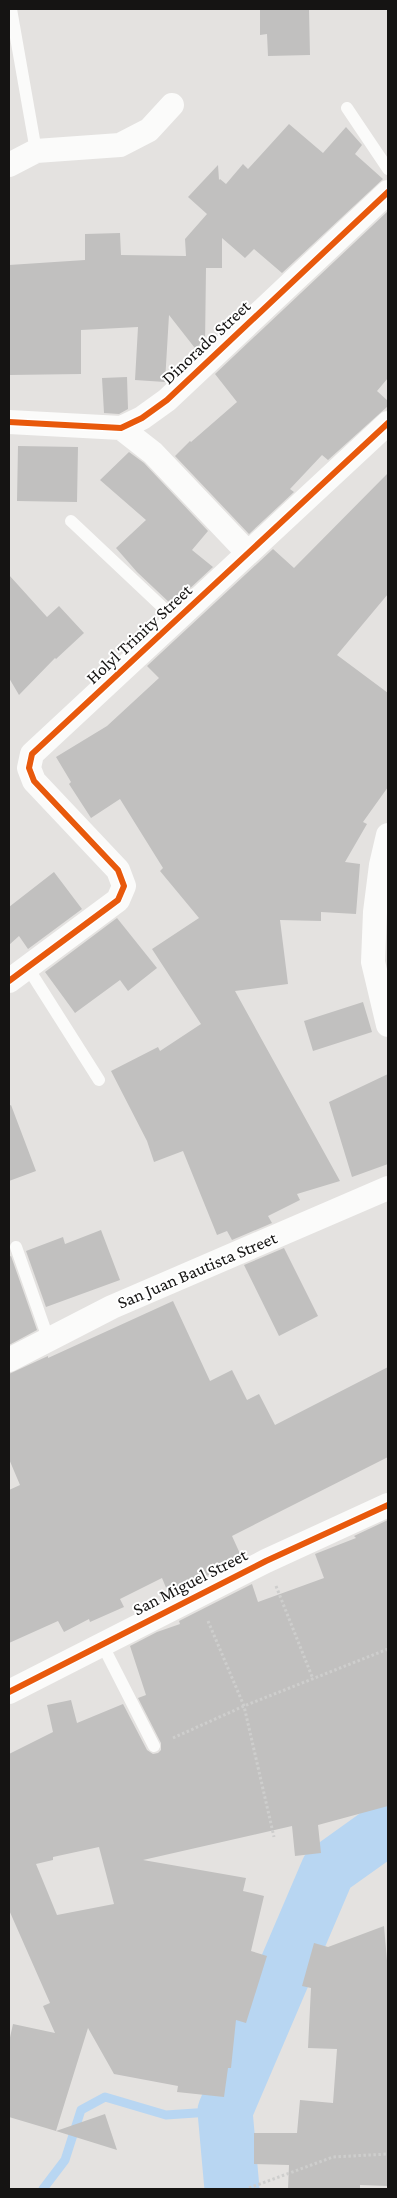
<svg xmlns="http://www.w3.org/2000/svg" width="397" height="2198" font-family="'Crimson Pro',serif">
  <rect width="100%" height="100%" fill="#e4e2e0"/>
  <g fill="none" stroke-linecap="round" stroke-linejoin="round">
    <path stroke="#b8d6f2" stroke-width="9" d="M43,2189L65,2160L81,2110L105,2097L166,2115L225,2111"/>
    <path stroke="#b8d6f2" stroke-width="55" d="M232,2189L225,2111L328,1870L388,1827"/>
  </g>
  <path fill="#c1c0bf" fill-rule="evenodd" d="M260,9H309L310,55L268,56L267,34L260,35Z
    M289,124L323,153L346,127L362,145L355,154L383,179L282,273L254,249L245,258L222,238V268H206L205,345L198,352L169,315L165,382L135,380L138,327L81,330V374L9,375V265L85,260V234L120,233L121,255L186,256L185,239L207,214L188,197L218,165L219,180L220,179L226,184L243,164L248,169Z
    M388,211V378L377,391L388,401V406L328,460L322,455L290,489L294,492L249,534L175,456L190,441L191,442L237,402L215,374Z
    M127,377L128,409L119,414L104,413L102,378Z
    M18,446L78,447L77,502L17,501Z
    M129,452L144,463L208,531L192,550L213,567L172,605L137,572L116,548L146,520L100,480Z
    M388,473V594L337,655L388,693V787L363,822L367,824L345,862L360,864L356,914L321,912V921L280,920L288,984L235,991L340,1181L297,1194L300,1200L268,1216L272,1223L232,1240L227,1231L217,1235L183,1151L154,1162L147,1141L111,1071L158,1047L160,1051L201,1024L152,949L199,918L160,871L163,868L120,799L91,818L69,784L71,782L56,757L107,726L159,678L147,666L273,549L294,568Z
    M9,575L47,617L59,606L84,633L56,659L55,658L19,695L9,678Z
    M54,872L82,909L28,949L19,936L9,945V907Z
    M117,918L157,968L128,991L120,980L75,1013L45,972Z
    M363,1002L372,1032L313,1051L304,1021Z
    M388,1074V1164L352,1177L329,1102Z
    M11,1105L36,1171L9,1181V1106Z
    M101,1230L120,1280L46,1307L26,1251L63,1237L65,1244Z
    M284,1248L318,1316L279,1336L244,1265Z
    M11,1256L37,1330L9,1345V1257Z
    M173,1301L210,1381L232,1370L247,1400L259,1394L275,1425L388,1367V1457L232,1536L242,1558L169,1595L162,1578L120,1599L124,1607L90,1622L89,1619L64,1632L58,1621L9,1643V1490L20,1485L9,1459V1374L48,1356V1358Z
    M388,1520V1806L318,1825L321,1853L295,1856L292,1826L143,1860L246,1878L243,1891L264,1896L251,1951L267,1956L246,2023L236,2020L231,2068H228L224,2097L177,2092L178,2086L114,2074L88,2028L56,2131L9,2117V2042L13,2024L55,2033L43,2006L50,2003L9,1910V1754L53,1732L47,1705L71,1700L77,1723L123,1704L147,1750L153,1754L158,1753L161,1750V1743L138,1698L146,1695L130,1646L157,1632L180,1624L179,1621L252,1584L258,1602L324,1578L315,1554L356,1538L354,1536ZM99,1847L114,1904L57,1915L36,1864L53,1860V1857Z
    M384,1926L388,1972V2186L360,2185V2189H288L289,2165L254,2164V2133H297L300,2100L333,2103L337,2049L308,2048L311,1988L302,1986L314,1943L328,1947Z
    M105,2114L117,2150L56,2131Z"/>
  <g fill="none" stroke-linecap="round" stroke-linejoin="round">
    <path stroke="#cececd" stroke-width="3" stroke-dasharray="2.5 2.5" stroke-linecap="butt" d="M276,1586L313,1679
      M208,1621L244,1706L274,1837
      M173,1738L244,1706L388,1649
      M249,2188L333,2157L388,2154"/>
    <path stroke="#fbfbfa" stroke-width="12" d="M11,9L36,151
      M347,108L388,169
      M71,521L176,620
      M28,968L99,1080
      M16,1247L48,1338
      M102,1644L154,1746"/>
    <path stroke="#fbfbfa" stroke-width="24" d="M9,165L36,151L120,145L149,130L172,105
      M9,422L121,428L142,418L167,400L388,192
      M121,428L153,453L248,553
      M388,835L381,865L375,912L373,962L388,1025
      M9,981L118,900L124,886L118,870L34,781L29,768L32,754L388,423
      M9,1360L112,1307L388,1188
      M9,1692L266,1561L388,1505"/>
    <defs>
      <path id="cycleway" d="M9,422L121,428L142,418L167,400L388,192
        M9,981L118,900L124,886L118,870L34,781L29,768L32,754L388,423
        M9,1692L266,1561L388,1505"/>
    </defs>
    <use href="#cycleway" stroke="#fff" stroke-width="9"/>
    <use href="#cycleway" stroke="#e8590c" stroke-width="6"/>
  </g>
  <g text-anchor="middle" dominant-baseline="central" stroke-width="4" stroke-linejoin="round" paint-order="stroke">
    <g font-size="18" fill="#151413" stroke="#fff">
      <text transform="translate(206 342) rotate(-43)">Dinorado Street</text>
      <text transform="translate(139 634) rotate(-43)">Holyl Trinity Street</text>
      <text transform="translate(197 1270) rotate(-23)">San Juan Bautista Street</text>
      <text transform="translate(190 1582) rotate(-27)">San Miguel Street</text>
    </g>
  </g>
  <rect width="397" height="2198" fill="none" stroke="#151413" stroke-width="20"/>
</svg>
